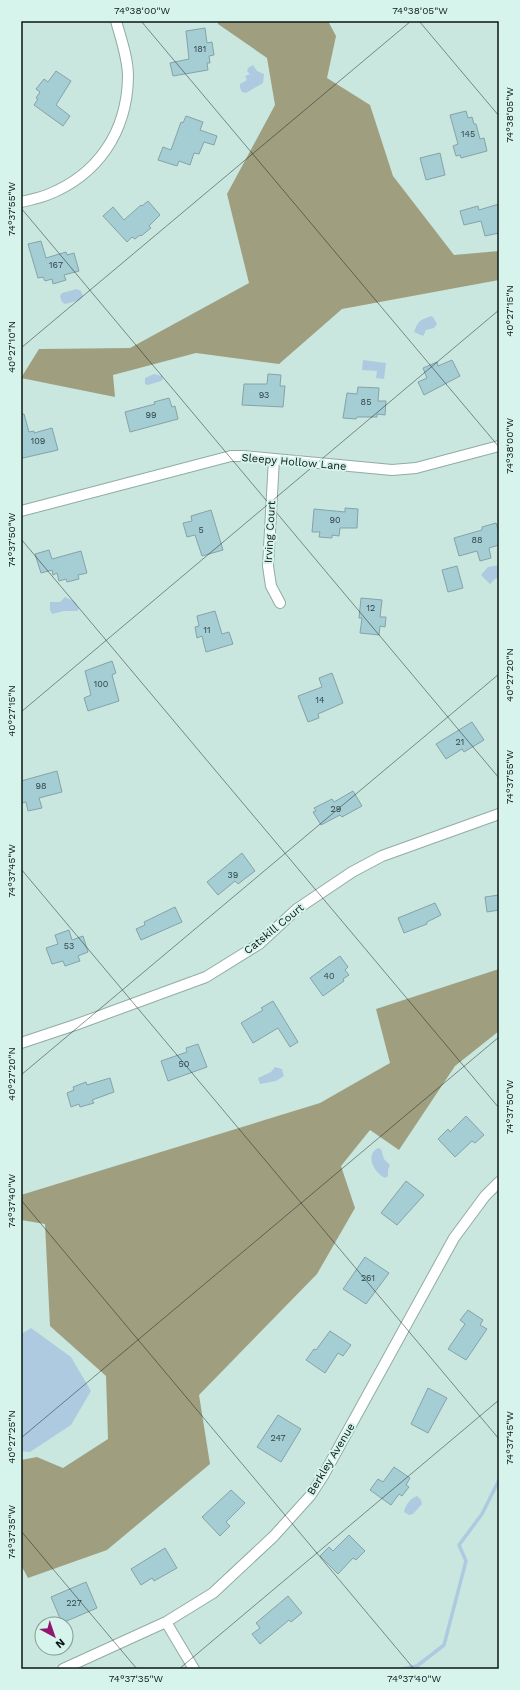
<svg xmlns="http://www.w3.org/2000/svg" width="520" height="1690" font-family="'Work Sans',sans-serif">
  <rect width="100%" height="100%" fill="#c9e7de"/>
  <path fill="#9f9f80" d="M218,21H328L336,36L327,78L370,105L393,176L454,255L499,251V280L342,309L279,364L196,353L113,375L115,397L21,378L39,349L130,348L249,283L227,194L275,105L267,58L218,24Z
    M499,969V1031L455,1066L399,1150L370,1130L341,1166L355,1208L317,1274L199,1395L210,1464L107,1550L28,1578L21,1565V1460L37,1457L63,1468L108,1439L106,1376L50,1326L45,1224L21,1220V1195L320,1103L390,1063L376,1009Z"/>
  <path fill="#aecae1" d="M253,65L257,71L264,74L263,83L246,93L242,92L240,88V84L247,80L245,76L250,74L247,71L248,68Z
    M77,289L81,291L83,296L80,300L65,304L62,302L60,296L62,293Z
    M431,316L433,317L437,324L434,328L426,330L423,336L414,332C418,321 420,320 431,316Z
    M363,360L386,363L384,379L376,378L377,371L362,370Z
    M154,374L162,376L163,379L161,381L148,385L145,384V378Z
    M499,565V578L495,579L490,584L481,575L488,567Z
    M65,597L75,602L79,609L77,611H64L52,614L50,610V602H60Z
    M275,1067L282,1069L284,1076L276,1081L260,1084L258,1078L271,1072Z
    M378,1148L381,1149L384,1159L390,1165L388,1170V1176L385,1178C375,1173 364,1156 378,1148Z
    M31,1328L71,1357L91,1391L71,1425L30,1452L21,1451V1334Z
    M417,1496L421,1500L422,1504L413,1514L409,1515L404,1512C405,1505 411,1498 417,1496Z"/>
  <g fill="none" stroke-linecap="round" stroke-linejoin="round">
    <path stroke="#aecae1" stroke-width="3.5" d="M403,1669L417,1666
      M417,1669V1666L444,1645L466,1561L459,1545L482,1514L499,1480"/>
  </g>
  <path fill="#a4cdd4" stroke="#85a3a8" d="M205,28L207,43L212,42L214,55L209,56L210,63H207L208,70L173,76L170,63L189,59L186,31Z
    M56,71L71,81L56,105L70,116L63,126L34,105L38,99L36,98L40,92L36,89L44,79L48,82Z
    M466,111L468,118L472,117L474,124H476L480,139L484,138L487,151L461,158L460,155L456,156L453,146L458,144L450,115Z
    M186,116L203,122L200,130L217,136L214,145L204,142L199,154L194,153L190,165L179,161L177,166L158,160L163,147L171,150L181,122L183,123Z
    M440,153L445,175L426,180L420,158Z
    M148,201L160,215L149,226L151,228L141,236L140,235L135,239L132,237L127,242L103,216L113,207L124,220L141,205L142,206Z
    M499,204V233L485,236L481,221L464,225L460,211L478,206L479,210Z
    M41,241L46,258L66,252L67,255L74,253L79,271L64,275L66,280L53,284L52,279L45,281L43,277L38,278L28,244Z
    M452,360L460,376L424,395L418,382L427,378L423,368L437,362L438,366Z
    M268,374L281,375L280,386H285L283,407L242,405L244,384H267Z
    M358,387L379,388L378,401H386L385,415L377,414V417H357L356,419L343,418L347,393L357,394Z
    M169,398L172,407L175,406L178,419L130,432L125,412L155,404L154,402Z
    M21,414H24L29,432L34,431V433L52,428L58,450L23,458L21,457Z
    M345,508L358,509L357,528H340L339,536L332,535V538L319,537L320,532H312L314,509L345,512Z
    M211,510L223,550L202,556L195,535L187,537L183,523L192,521L191,516Z
    M496,523L499,533V545L489,548L491,558L480,561L477,551L459,556L454,538L482,530V527Z
    M49,550L52,559L81,551L87,573L78,575L79,579L67,582L66,579L59,581L57,573L53,575L52,570L41,573L35,554Z
    M457,566L463,588L448,592L442,570Z
    M361,598L382,600L380,617H386L385,627L380,626L379,635L360,633L362,618H359Z
    M215,611L222,634L229,632L233,644L206,652L202,636L197,638L195,627L199,626L197,616Z
    M112,661L116,673L112,675L119,701L88,711L84,698L91,695L85,671Z
    M332,673L343,703L318,714L319,718L308,722L298,696L322,687L319,678Z
    M472,722L484,740L464,752L462,749L446,759L436,744Z
    M57,771L62,792L39,798L42,808L28,811L26,802L21,803V781Z
    M353,791L362,806L342,817L340,815L321,825L313,812L316,811L314,808L332,799L334,802Z
    M242,853L255,871L238,884L235,881L218,895L207,882Z
    M499,895V910L487,912L485,897Z
    M435,903L441,915L427,922V924L404,933L398,918Z
    M175,907L182,922L141,940L136,929L145,925L144,922Z
    M69,930L72,940L83,936L88,952L78,956L80,961L65,966L63,961L52,964L46,948L58,944L55,935Z
    M340,956L348,967L345,970L349,975L343,979L344,981L323,996L310,978Z
    M273,1001L298,1042L290,1047L278,1028L253,1043L241,1023L263,1010L261,1008Z
    M198,1044L207,1067L168,1081L161,1061L187,1052L186,1048Z
    M110,1078L114,1092L92,1100L94,1103L80,1107L79,1104L71,1107L67,1093L74,1090L73,1087L86,1082L87,1085Z
    M466,1116L484,1135L475,1143L472,1141L455,1157L438,1139L448,1129L450,1132Z
    M406,1181L424,1195L397,1225L381,1213Z
    M365,1257L389,1273L366,1304L343,1289Z
    M468,1310L483,1320L480,1325L487,1329L466,1360L448,1349L465,1324L460,1320Z
    M330,1331L351,1345L343,1356L338,1353L325,1373L306,1360L314,1349L316,1350Z
    M428,1388L447,1398L428,1433L411,1424Z
    M278,1415L301,1429L281,1462L257,1447Z
    M394,1467L410,1478L406,1485L409,1487L402,1496L399,1494L391,1505L370,1490L378,1479L383,1482Z
    M231,1490L245,1503L226,1522L230,1526L220,1536L202,1517Z
    M349,1535L365,1551L356,1560L353,1558L338,1574L320,1556L329,1547L333,1551Z
    M165,1548L177,1568L154,1581L152,1578L141,1585L131,1569Z
    M86,1582L97,1608L62,1623L51,1597Z
    M288,1596L302,1613L291,1622L289,1620L260,1644L252,1634L260,1628L256,1623Z"/>
  <g fill="none" stroke-linecap="round" stroke-linejoin="round">
    <defs>
      <path id="minor" d="M21,202C30,200 39,198 47,195C98,175 127,132 128,77C128,58 121,39 116,21
        M274,459L268,566L271,586L280,603
        M21,511L231,456H243L392,470L416,468L499,446
        M21,1043L75,1025L206,977L259,944L297,909L352,872L382,856L499,814
        M166,1622L194,1669
        M63,1669L166,1622L213,1593L274,1536L310,1496L323,1476L454,1238L485,1196L499,1182"/>
    </defs>
    <use href="#minor" stroke="#90aca4" stroke-width="12"/>
    <use href="#minor" stroke="#fff" stroke-width="10"/>
  </g>
  <path fill="none" stroke="#0b1613" stroke-width="1" stroke-opacity="0.45" d="M141,21L499,447M419,21L499,116M21,208L499,778M21,348L411,21M21,539L499,1108M21,712L499,310M21,869L499,1439M21,1075L499,674M21,1200L414,1669M21,1438L499,1037M21,1531L137,1669M179,1669L499,1400"/>
  <g text-anchor="middle" dominant-baseline="central" stroke-width="4" stroke-linejoin="round" paint-order="stroke">
    <g font-size="9" fill="#314443">
      <text x="200" y="49">181</text>
      <text x="468" y="134">145</text>
      <text x="56" y="265">167</text>
      <text x="264" y="395">93</text>
      <text x="366" y="402">85</text>
      <text x="151" y="415">99</text>
      <text x="38" y="441">109</text>
      <text x="335" y="520">90</text>
      <text x="201" y="530">5</text>
      <text x="477" y="540">88</text>
      <text x="371" y="608">12</text>
      <text x="207" y="630">11</text>
      <text x="101" y="684">100</text>
      <text x="320" y="700">14</text>
      <text x="460" y="742">21</text>
      <text x="41" y="786">98</text>
      <text x="336" y="809">29</text>
      <text x="233" y="875">39</text>
      <text x="69" y="946">53</text>
      <text x="329" y="976">40</text>
      <text x="184" y="1064">50</text>
      <text x="368" y="1278">261</text>
      <text x="278" y="1438">247</text>
      <text x="74" y="1603">227</text>
    </g>
    <g font-size="11" fill="#0b1613" stroke="#d6f4eb">
      <text transform="translate(294 462) rotate(5)">Sleepy Hollow Lane</text>
      <text transform="translate(270 532) rotate(-87)">Irving Court</text>
      <text transform="translate(274 929) rotate(-39)">Catskill Court</text>
      <text transform="translate(331 1459) rotate(-59)">Berkley Avenue</text>
    </g>
  </g>
  <rect width="520" height="1690" fill="none" stroke="#d6f4eb" stroke-width="44"/>
  <g transform="translate(54 1636) rotate(140)"><circle r="19" fill="#d6f4eb" stroke="#859b95"/>
  <path d="M0-3L7 15L0 10L-7 15Z" fill="#931570"/>
  <text y="-6" font-size="11" font-weight="bold" text-anchor="middle" fill="#0b1613">N</text>
  </g>
  <rect x="22" y="22" width="476" height="1646" fill="none" stroke="#0b1613" stroke-width="1.5"/>
  <g font-size="10" text-anchor="middle" fill="#0b1613">
    <text x="142" y="14">74°38'00"W</text>
    <text x="420" y="14">74°38'05"W</text>
    <text transform="translate(509 115) rotate(-90)" y="4">74°38'05"W</text>
    <text transform="translate(11 209) rotate(-90)" y="4">74°37'55"W</text>
    <text transform="translate(509 311) rotate(-90)" y="4">40°27'15"N</text>
    <text transform="translate(11 347) rotate(-90)" y="4">40°27'10"N</text>
    <text transform="translate(509 446) rotate(-90)" y="4">74°38'00"W</text>
    <text transform="translate(11 540) rotate(-90)" y="4">74°37'50"W</text>
    <text transform="translate(509 675) rotate(-90)" y="4">40°27'20"N</text>
    <text transform="translate(11 711) rotate(-90)" y="4">40°27'15"N</text>
    <text transform="translate(509 777) rotate(-90)" y="4">74°37'55"W</text>
    <text transform="translate(11 871) rotate(-90)" y="4">74°37'45"W</text>
    <text transform="translate(11 1074) rotate(-90)" y="4">40°27'20"N</text>
    <text transform="translate(509 1107) rotate(-90)" y="4">74°37'50"W</text>
    <text transform="translate(11 1201) rotate(-90)" y="4">74°37'40"W</text>
    <text transform="translate(11 1437) rotate(-90)" y="4">40°27'25"N</text>
    <text transform="translate(509 1438) rotate(-90)" y="4">74°37'45"W</text>
    <text transform="translate(11 1532) rotate(-90)" y="4">74°37'35"W</text>
    <text x="136" y="1682">74°37'35"W</text>
    <text x="414" y="1682">74°37'40"W</text>
  </g>
</svg>
